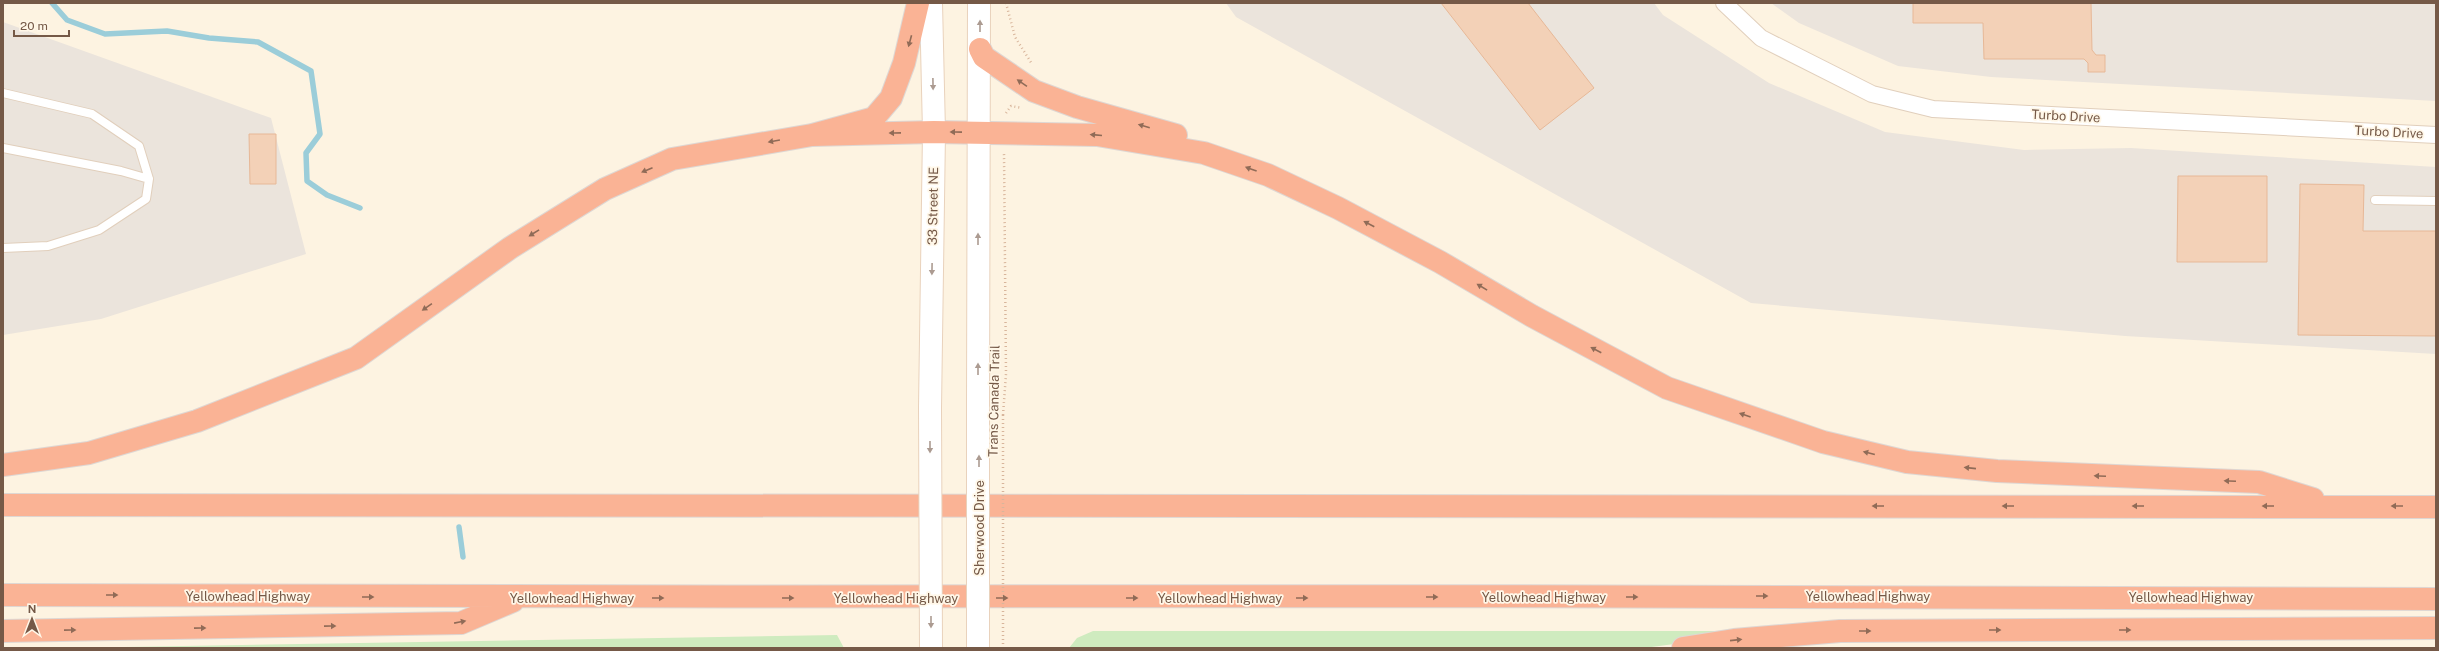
<svg xmlns="http://www.w3.org/2000/svg" width="2439" height="651" font-family="'Public Sans',sans-serif">
  <rect width="100%" height="100%" fill="#fdf3e1"/>
  <path fill="#ebe4dc" d="M1226,3H1654L1663,15L1769,83L1885,132L2024,150L2131,148L2436,167V354L2125,336L1751,303L1236,17Z
    M1771,3H2436V101L1991,77L1898,66L1799,23Z
    M3,22L271,118L306,254L101,319L3,335Z"/>
  <path fill="#cfebbf" d="M1093,631H1773L1644,648H1069L1077,638Z
    M837,635L844,648H65Z"/>
  <g fill="none" stroke-linecap="round" stroke-linejoin="round">
    <path stroke="#9bcdd9" stroke-width="5.5" d="M52,3L67,20L105,34L167,31L209,38L258,42L311,71L320,134L306,153L307,181L327,195L360,208
      M459,527L463,557"/>
  </g>
  <path fill="#f3d1b7" stroke="#e7b897" d="M1441,3H1528L1594,88L1540,130Z
    M1913,3H2091L2092,50L2096,55H2105V72H2088V63L2084,59H1984L1983,23H1913Z
    M249,134H276V184H250Z
    M2178,176H2267V262H2177Z
    M2300,184L2364,185L2363,231H2436V336L2298,335Z"/>
  <g fill="none" stroke-linecap="round" stroke-linejoin="round">
    <defs>
      <path id="lane" d="M3,93L92,114L139,146L149,179L146,199L99,230L48,246L3,248
        M3,148L121,171L149,179
        M2375,200L2436,201"/>
      <path id="street" d="M1724,3L1761,38L1872,94L1933,109L2436,135"/>
      <path id="secondary" d="M930,408L934,132L931,3
        M978,408L979,3"/>
      <path id="highway" d="M980,49L984,57L1034,91L1077,107L1176,135
        M812,135L934,132L1097,135L1204,153L1268,175L1338,208L1440,262L1532,316L1667,388L1823,442L1907,462L1997,471L2259,482L2313,499
        M3,465L89,453L197,421L356,358L510,248L605,189L672,159L812,135L874,118L891,98L904,63L918,3
        M3,505L2436,507
        M3,595C814,599 1625,593 2436,599
        M3,631L461,623L513,601
        M1683,648L1734,640L1840,631L2436,628"/>
    </defs>
    <use href="#lane" stroke="#e1cfbc" stroke-width="10"/>
    <use href="#street" stroke="#e1cfbc" stroke-width="18"/>
    <use href="#secondary" stroke="#e9d2bc" stroke-width="24"/>
    <use href="#highway" stroke="#ded7d3" stroke-width="24"/>
    <path stroke="#d8b59b" stroke-width="2.5" stroke-dasharray="1 3" stroke-linecap="butt" d="M1006,3L1015,37L1032,64
      M1006,113L1011,106L1022,108
      M1003,415L1006,374L1004,152"/>
    <use href="#lane" stroke="#fff" stroke-width="8"/>
    <use href="#street" stroke="#fff" stroke-width="16"/>
    <use href="#secondary" stroke="#fff" stroke-width="22"/>
    <use href="#highway" stroke="#fab395" stroke-width="22"/>
    <defs>
      <path id="secondary-bridge" d="M930,408L931,648
        M978,648V408"/>
    </defs>
    <use href="#secondary-bridge" stroke="#e9d2bc" stroke-width="24" stroke-linecap="butt"/>
    <path stroke="#d8b59b" stroke-width="2.5" stroke-dasharray="1 3" stroke-linecap="butt" d="M1003,415V648"/>
    <use href="#secondary-bridge" stroke="#fff" stroke-width="22"/>
  </g>
  <defs><path id="oneway-solid" d="M-6-.8H1V-3.2L6.5 0L1 3.2V.8H-6Z"/></defs>
  <g fill="#ac9b91">
    <use href="#oneway-solid" transform="translate(980 26) rotate(-90)"/>
    <use href="#oneway-solid" transform="translate(933 84) rotate(89)"/>
    <use href="#oneway-solid" transform="translate(978 239) rotate(-90)"/>
    <use href="#oneway-solid" transform="translate(932 269) rotate(91)"/>
    <use href="#oneway-solid" transform="translate(978 369) rotate(-90)"/>
    <use href="#oneway-solid" transform="translate(930 447) rotate(90)"/>
    <use href="#oneway-solid" transform="translate(979 461) rotate(-90)"/>
    <use href="#oneway-solid" transform="translate(931 622) rotate(90)"/>
  </g>
  <g fill="#906b57">
    <use href="#oneway-solid" transform="translate(910 41) rotate(105)"/>
    <use href="#oneway-solid" transform="translate(1022 83) rotate(-146)"/>
    <use href="#oneway-solid" transform="translate(1144 126) rotate(-164)"/>
    <use href="#oneway-solid" transform="translate(956 132) rotate(-179)"/>
    <use href="#oneway-solid" transform="translate(895 133) rotate(179)"/>
    <use href="#oneway-solid" transform="translate(1096 135) rotate(-175)"/>
    <use href="#oneway-solid" transform="translate(774 141) rotate(170)"/>
    <use href="#oneway-solid" transform="translate(1251 169) rotate(-160)"/>
    <use href="#oneway-solid" transform="translate(647 170) rotate(157)"/>
    <use href="#oneway-solid" transform="translate(1369 224) rotate(-152)"/>
    <use href="#oneway-solid" transform="translate(534 233) rotate(148)"/>
    <use href="#oneway-solid" transform="translate(1482 287) rotate(-149)"/>
    <use href="#oneway-solid" transform="translate(427 307) rotate(145)"/>
    <use href="#oneway-solid" transform="translate(1596 350) rotate(-152)"/>
    <use href="#oneway-solid" transform="translate(1745 415) rotate(-161)"/>
    <use href="#oneway-solid" transform="translate(1869 453) rotate(-166)"/>
    <use href="#oneway-solid" transform="translate(1970 468) rotate(-174)"/>
    <use href="#oneway-solid" transform="translate(2100 476) rotate(-178)"/>
    <use href="#oneway-solid" transform="translate(2230 481) rotate(-178)"/>
    <use href="#oneway-solid" transform="translate(1878 506) rotate(-180)"/>
    <use href="#oneway-solid" transform="translate(2008 506) rotate(-180)"/>
    <use href="#oneway-solid" transform="translate(2138 506) rotate(-180)"/>
    <use href="#oneway-solid" transform="translate(2268 506) rotate(-180)"/>
    <use href="#oneway-solid" transform="translate(2397 506) rotate(-180)"/>
    <use href="#oneway-solid" transform="translate(112 595)"/>
    <use href="#oneway-solid" transform="translate(1762 596)"/>
    <use href="#oneway-solid" transform="translate(368 597)"/>
    <use href="#oneway-solid" transform="translate(1432 597)"/>
    <use href="#oneway-solid" transform="translate(1632 597)"/>
    <use href="#oneway-solid" transform="translate(658 598)"/>
    <use href="#oneway-solid" transform="translate(788 598)"/>
    <use href="#oneway-solid" transform="translate(1002 598)"/>
    <use href="#oneway-solid" transform="translate(1132 598)"/>
    <use href="#oneway-solid" transform="translate(1302 598)"/>
    <use href="#oneway-solid" transform="translate(460 622) rotate(-11)"/>
    <use href="#oneway-solid" transform="translate(330 626) rotate(-1)"/>
    <use href="#oneway-solid" transform="translate(200 628) rotate(-1)"/>
    <use href="#oneway-solid" transform="translate(70 630) rotate(-1)"/>
    <use href="#oneway-solid" transform="translate(1995 630)"/>
    <use href="#oneway-solid" transform="translate(2125 630)"/>
    <use href="#oneway-solid" transform="translate(1865 631)"/>
    <use href="#oneway-solid" transform="translate(1736 640) rotate(-6)"/>
  </g>
  <g text-anchor="middle" dominant-baseline="central" stroke-width="3.5" stroke-linejoin="round" paint-order="stroke">
    <g font-size="13" fill="#755947" stroke="#fff7e8">
      <text transform="translate(2066 116) rotate(3)">Turbo Drive</text>
      <text transform="translate(2389 132) rotate(3)">Turbo Drive</text>
      <text transform="translate(933 206) rotate(-89)">33 Street NE</text>
      <text transform="translate(994 401) rotate(-89)">Trans Canada Trail</text>
      <text transform="translate(979 528) rotate(-90)">Sherwood Drive</text>
      <text x="248" y="596">Yellowhead Highway</text>
      <text x="1868" y="596">Yellowhead Highway</text>
      <text x="1544" y="597">Yellowhead Highway</text>
      <text x="2191" y="597">Yellowhead Highway</text>
      <text x="572" y="598">Yellowhead Highway</text>
      <text x="896" y="598">Yellowhead Highway</text>
      <text x="1220" y="598">Yellowhead Highway</text>
    </g>
  </g>
  <rect width="2439" height="651" fill="none" stroke="#755947" stroke-width="8"/>
  <g transform="translate(32 619)" stroke="#fff7e8" stroke-width="3" paint-order="stroke">
  <path d="M0-3L7 15L0 10L-7 15Z" fill="#755947"/>
  <text y="-6" font-size="11" font-weight="bold" text-anchor="middle" fill="#755947">N</text>
  </g>
  <path d="M14 30v6h55v-6" fill="none" stroke="#755947" stroke-width="2"/>
  <text x="20" y="30" font-size="12" fill="#755947" stroke="#fff7e8" stroke-width="3" paint-order="stroke">20 m</text>
</svg>
